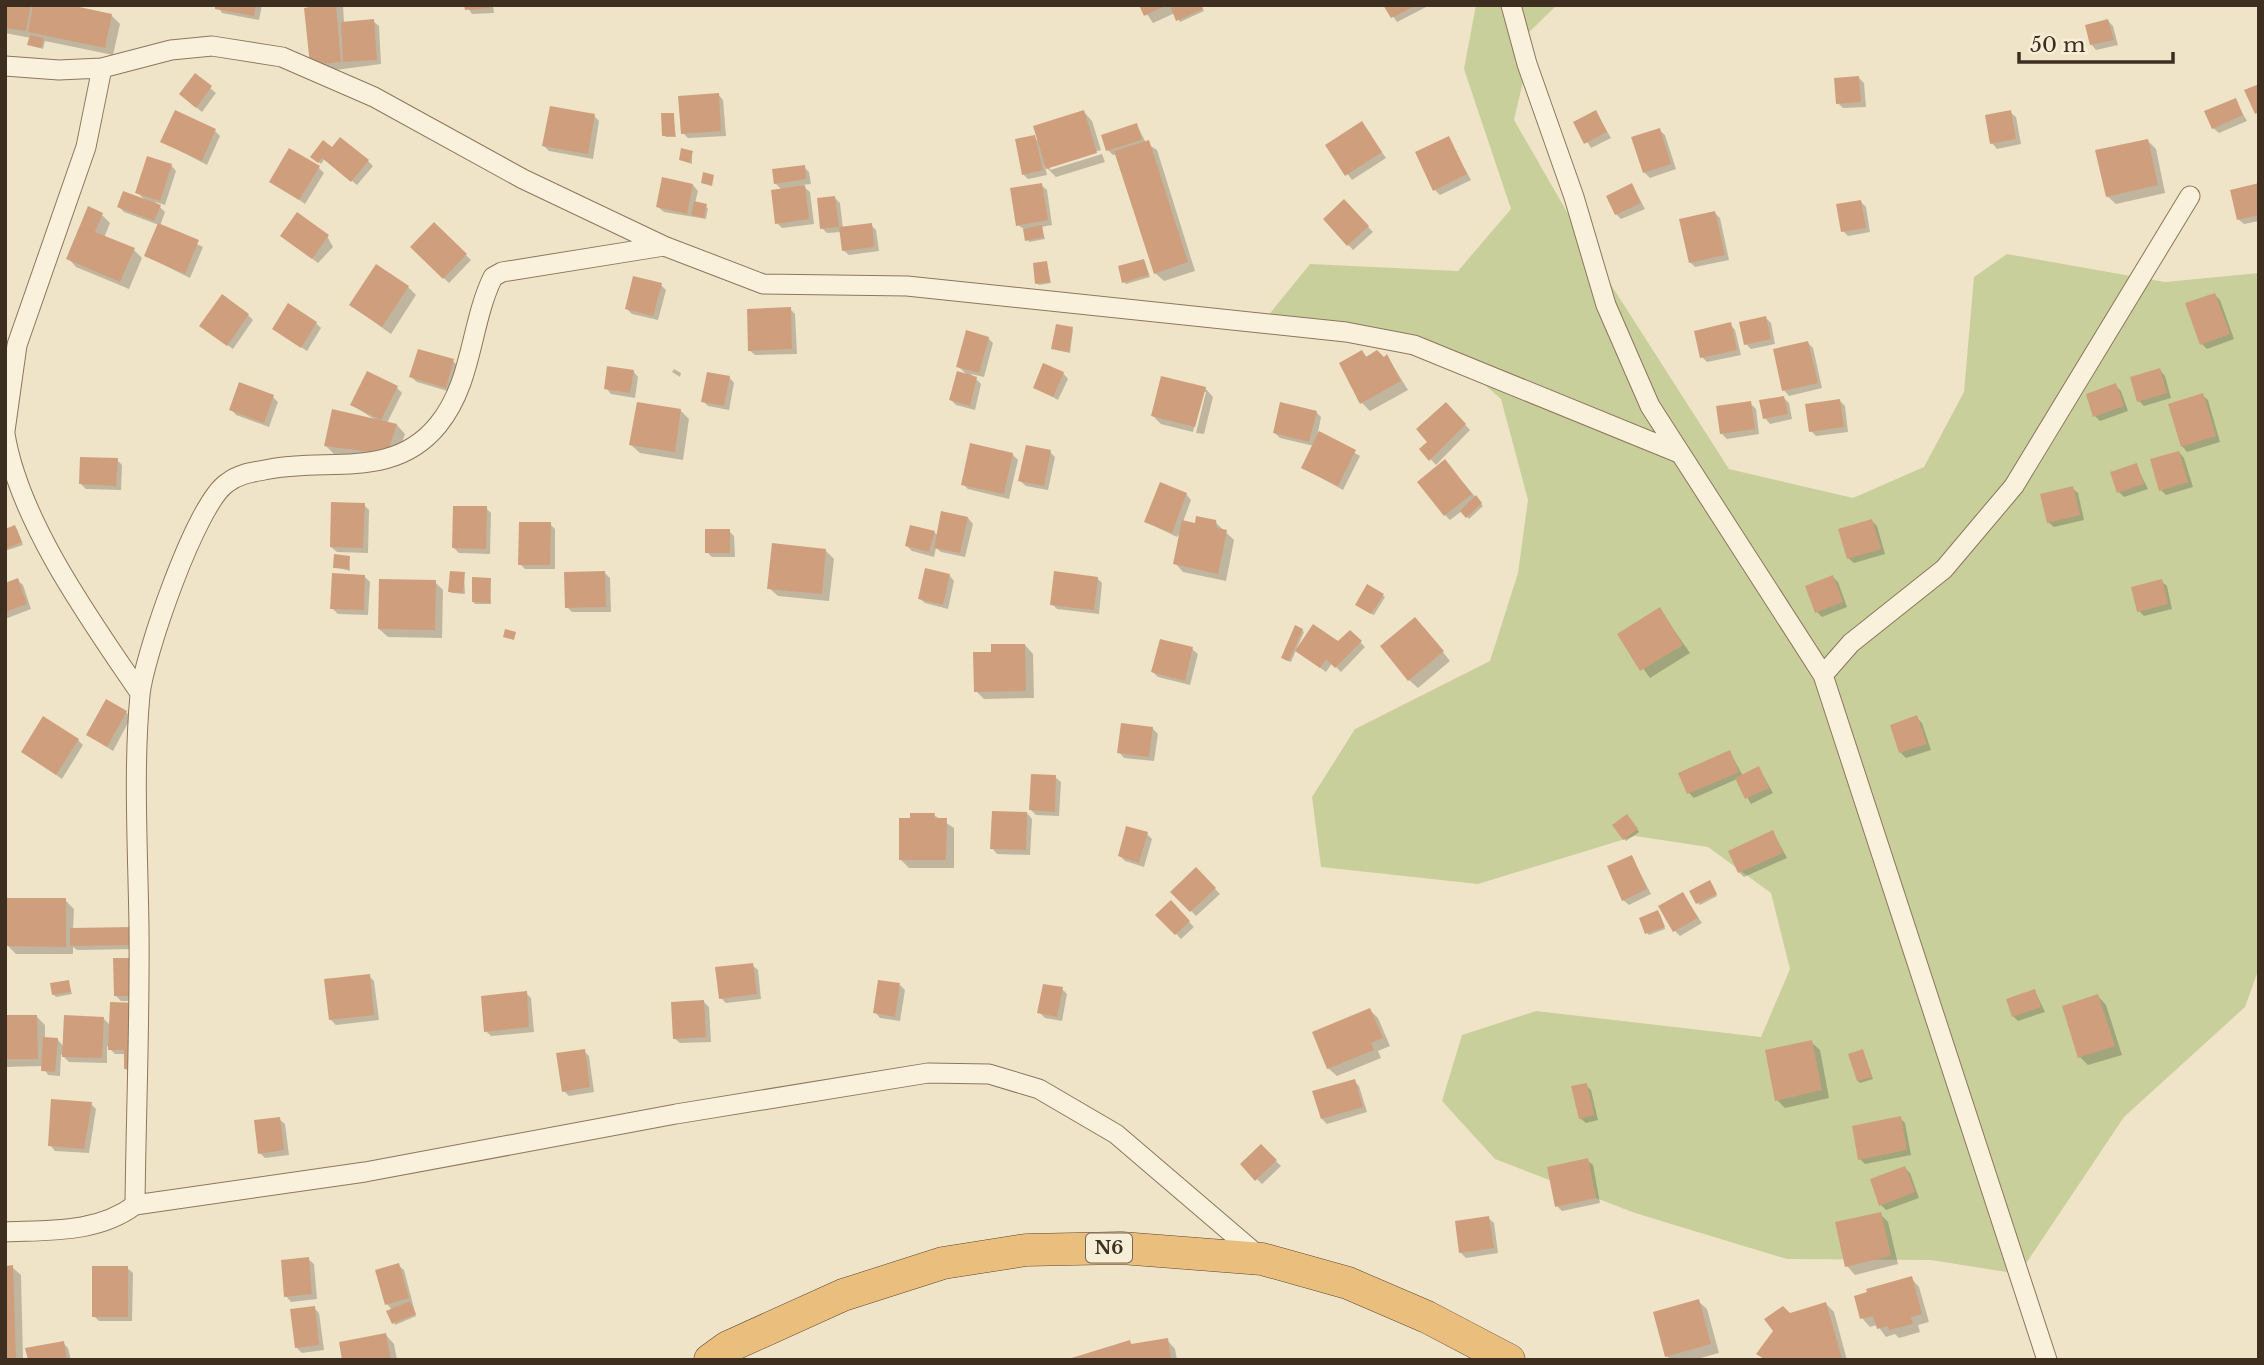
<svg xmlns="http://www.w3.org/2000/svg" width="2264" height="1365" font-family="'Libre Baskerville',serif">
  <rect width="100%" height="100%" fill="#f0e4c8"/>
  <path fill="#c9cf9b" d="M1476,5H1557L1523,38L1527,64L1514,120L1590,252L1729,469L1853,498L1924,467L1964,392L1974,277L2007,254L2165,282L2259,273V968L2245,1007L2124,1117L2019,1274L1931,1260L1787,1259L1635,1213L1495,1159L1442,1101L1462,1035L1536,1011L1761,1037L1790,969L1771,893L1708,847L1635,836L1478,884L1321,867L1312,797L1355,729L1490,661L1518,573L1528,500L1501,399L1460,363L1263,322L1310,264L1458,271L1511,209L1464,69Z"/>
  <path fill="#0003" d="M5,5H62L111,15L120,24L113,55L45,41L43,49L32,46L31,38L5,33Z
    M217,5H262L259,20L222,13Z
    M324,5H343L344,23L373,21L379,26L381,64L320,72Z
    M466,5H493L494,13L472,14Z
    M1141,5H1201L1204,11L1180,22L1175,13L1153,23Z
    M1385,5H1430L1397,22Z
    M2108,21L2113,26L2118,45L2096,50L2091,44Z
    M195,76L216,93L202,112L186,99Z
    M1859,78L1864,83L1866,107L1843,108L1838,103Z
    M718,94L723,100L726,136L688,138L683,133Z
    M2235,100L2247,121L2219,133L2213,128Z
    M1084,112L1092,121L1101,150L1050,166V170L1102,154L1105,162L1056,177L1045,166L1047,175L1028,179L1023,174L1034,137L1039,142Z
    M1596,112L1611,138L1591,148L1575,123Z
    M2010,112L2016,117L2021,144L1997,149L1992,143Z
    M673,114L676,137H666L664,135Z
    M594,116L599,121L593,159L549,151L544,146Z
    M1362,124L1386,158L1352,180L1327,146Z
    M1137,125L1146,143L1157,150L1195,271L1164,281L1155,273L1117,154L1113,155L1108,150Z
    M1659,130L1665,135L1676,169L1650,178L1645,173L1634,138Z
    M215,131L220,136L207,165L163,142Z
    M1448,138L1471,180L1440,195L1435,190Z
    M2147,140L2156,149L2165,193L2116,204L2107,196Z
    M332,150L368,161L373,166L357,185L325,158L321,164L312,157Z
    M692,152V164L681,160Z
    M171,165L176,171L165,205L155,202L165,212L160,226L203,247L190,278L146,256L159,225L124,212L119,207L146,201L137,192Z
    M804,167L809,172L811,184L802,185L810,192L814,224L782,228L777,223L782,190L775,183Z
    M319,168L324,173L305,204L271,181Z
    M693,185L698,191L695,203L708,208L706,219L664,212L658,207Z
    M1041,185L1047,190L1052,225L1041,227L1045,239L1029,242L1025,230L1018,225Z
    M1632,185L1645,209L1621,219L1616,214Z
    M2259,185V221L2244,224L2238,219Z
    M835,198L840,203L843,229L871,225L876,230L879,251L849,255L843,250L841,232L827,233L822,228Z
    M1344,201L1373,232L1353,250L1325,219Z
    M1861,202L1866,207L1870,232L1848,236L1843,231Z
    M1715,213L1720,218L1729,260L1695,267L1690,262Z
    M102,215L110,223L104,238L134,250L142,258L129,289L76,267L68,258Z
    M434,224L471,260L449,283L412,247Z
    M282,236H327L333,247L318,263Z
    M1144,261L1150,277L1126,284L1124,282Z
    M1047,263L1051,283L1039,285L1037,283Z
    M661,285L666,290L658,320L632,314L627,309Z
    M408,287L416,295L391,334L351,305Z
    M2215,295L2220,300L2234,339L2207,349L2202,344Z
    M790,309L795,314L797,354L755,355L749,350Z
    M248,315L253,320L233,349L207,331Z
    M1766,318L1771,323L1775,344L1751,349L1746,344Z
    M316,323L321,328L307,351L274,329Z
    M1730,324L1735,330L1741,355L1707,362L1702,357Z
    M1073,329L1070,353L1056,350L1053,348Z
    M988,338L993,343L984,377L971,374L981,384L975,410L956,405L951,400L968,376L958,366Z
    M1808,343L1813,348L1822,388L1789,396L1784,390Z
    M1362,352L1368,358L1384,359L1387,356L1408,390L1370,411L1362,403Z
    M453,361L458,366L451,392L417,382L411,377Z
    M674,369L681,373L680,377L672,372Z
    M2160,370L2165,376L2171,398L2144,406L2139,401Z
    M633,371L638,377L635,398L611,394L606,388Z
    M1063,373L1068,379L1058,400L1035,387Z
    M729,377L734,383L729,410L708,406L703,401Z
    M2115,385L2121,391L2128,411L2100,421L2095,416Z
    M397,388L402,393L387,423L397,425L405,434L395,462L334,454L326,446L377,421L352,405Z
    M1205,388L1213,397L1204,434L1196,433L1206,392H1203L1193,432L1161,424L1152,415Z
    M2202,395L2208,400L2220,442L2187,452L2182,446Z
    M273,397L278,402L269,427L236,415L231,409Z
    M1783,397L1789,403L1792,419L1770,424L1765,418Z
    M1840,401L1845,406L1848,432L1816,436L1811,431Z
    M1750,403L1756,409L1759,434L1727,439L1722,434Z
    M1446,404L1470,430L1436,465L1421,449L1429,442Z
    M681,411L689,419L683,460L640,453L631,445Z
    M1316,412L1321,417L1318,432L1360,456L1343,490L1303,468L1314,446L1280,438L1275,433Z
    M1050,452L1055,457L1048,490L1026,486L1020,481Z
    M2179,452L2184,458L2193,487L2166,495L2161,490Z
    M1012,454L1018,460L1009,499L968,489L963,484Z
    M117,460L122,465L121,490L86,489L80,483Z
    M2136,465L2148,489L2124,497L2119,492Z
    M1450,467L1483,506L1469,519L1462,511L1450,520L1445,515Z
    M2072,488L2078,493L2084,520L2054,527L2048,522Z
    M1186,494L1191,500L1183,522L1196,525L1215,522L1234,540L1226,581L1183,572L1175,563L1182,531L1177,537L1146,522Z
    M364,505L369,510L368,553L337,552L331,547Z
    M486,508L491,513L490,554L459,553L454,548Z
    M968,518L973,524L965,557L941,552L936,548L934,557L912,551L907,546L934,532L938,536Z
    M1872,521L1877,526L1885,554L1854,563L1848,558Z
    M550,524L555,529V569H525L520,564Z
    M17,529L23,545L5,551V531Z
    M729,531L734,536L735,557H712L707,552Z
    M825,550L834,559L829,601L778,596L769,588Z
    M349,557L350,571L335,567Z
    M605,573L610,578L611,612H572L567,607Z
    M464,574L465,594L452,593L450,591Z
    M949,575L954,581L948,609L925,603L919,598Z
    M364,576L370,582L368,615L338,614L332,608Z
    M1833,577L1838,582L1847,607L1822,617L1817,612Z
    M1097,578L1102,583L1099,614L1057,609L1052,604Z
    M17,580L23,585L31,609L5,619V584Z
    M490,580L491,604H475L473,601Z
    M2161,581L2167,586L2172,609L2144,616L2139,611Z
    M435,582L443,590L442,638L388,637L379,629Z
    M1382,595L1385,597L1374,615L1359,607Z
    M1660,610L1690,653L1650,678L1619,635Z
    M1423,627L1450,661L1418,688L1409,680Z
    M1302,630L1304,632L1297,648L1339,643L1350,632L1365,647L1341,672L1332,663L1326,672L1296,650L1291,662L1285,660L1283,658Z
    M1025,645L1033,654L1034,698L984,699L976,691L993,654Z
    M1192,649L1198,654L1190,685L1158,677L1153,672Z
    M126,712L131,717L113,751L88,735Z
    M1916,717L1922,723L1931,750L1906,758L1901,753L1892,726Z
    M1152,728L1158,734L1154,761L1124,758L1119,752Z
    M78,740L83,745L62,779L23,752Z
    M1730,752L1743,776L1759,768L1773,793L1751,804L1737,779L1694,798L1689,793Z
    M1055,777L1061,782L1059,816L1036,815L1031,810Z
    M1027,813L1032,819L1030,855L997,854L992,848Z
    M934,815L954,828V868H909L900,859Z
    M1629,818L1639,832L1626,841L1624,839Z
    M1773,832L1787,858L1744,877L1739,872Z
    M1147,834L1152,839L1144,867L1125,861L1120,856Z
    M1632,857L1651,894L1629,905L1623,900Z
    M1196,869L1220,894L1196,916L1173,892Z
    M1712,884L1717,896L1700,905L1698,903Z
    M1683,894L1702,923L1680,936L1675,931Z
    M65,900L74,909L73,929L134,928L139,949L77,950L73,947V954H16L8,946Z
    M1171,903L1194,927L1181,939L1158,915Z
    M1660,914L1665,929L1649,935L1647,933Z
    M140,965L141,1001H121L116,996Z
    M752,965L758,970L761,999L726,1003L721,998Z
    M369,976L374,981L379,1020L336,1025L330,1019Z
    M68,981L72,994L56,997L54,995Z
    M900,985L905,990L900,1021L880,1018L875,1012Z
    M1062,989L1067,994L1062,1021L1045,1018L1039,1012Z
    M2035,991L2045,1012L2018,1021L2013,1016Z
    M526,993L531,998L534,1032L491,1036L486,1031Z
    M2098,996L2106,1005L2122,1055L2088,1065L2080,1057Z
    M704,1002L709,1007L711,1042L680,1043L674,1038Z
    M111,1004L139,1005L144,1010L142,1074H131L126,1069V1054H115L107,1046V1063L69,1062L61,1054L60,1076L48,1075L43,1066L5,1067V1017H37L45,1025V1039H57L64,1047L65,1017L103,1018L111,1026Z
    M1370,1010L1378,1018L1390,1046L1378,1051L1381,1058L1337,1076L1328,1068Z
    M1811,1042L1820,1050L1829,1098L1785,1108L1777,1100Z
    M584,1051L589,1056L594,1092L569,1096L564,1091Z
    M1863,1051L1873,1079L1860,1083L1858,1081Z
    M1354,1081L1359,1086L1367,1112L1327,1124L1322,1119Z
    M1586,1085L1591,1090L1598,1120L1586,1123L1580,1118Z
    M91,1104L96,1109L89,1153L55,1151L50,1145Z
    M1900,1118L1905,1123L1911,1155L1865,1164L1860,1159Z
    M279,1119L285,1124L289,1155L265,1158L260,1153Z
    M1261,1146L1281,1166L1262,1184L1242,1164Z
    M1587,1160L1593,1165L1600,1203L1562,1211L1557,1206Z
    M1905,1168L1910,1173L1919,1198L1886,1210L1881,1205Z
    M1880,1214L1888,1222L1898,1264L1855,1275L1847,1266Z
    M1488,1218L1494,1223L1498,1253L1466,1258L1461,1253Z
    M308,1259L314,1264L317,1299L291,1302L286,1296Z
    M398,1265L404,1270L416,1316L395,1325L392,1310L387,1304Z
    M5,1267H12L21,1275L23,1360H5Z
    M127,1268L133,1273L132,1321H99L94,1316Z
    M1911,1278L1919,1287L1929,1322L1918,1325L1920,1332L1899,1338L1895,1334L1886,1337L1877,1325L1870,1327L1862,1318Z
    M1698,1301L1707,1309L1719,1353L1693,1360H1670L1667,1356Z
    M1826,1304L1834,1312L1847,1360H1765L1758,1353L1790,1315Z
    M314,1308L319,1313L324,1350L302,1353L296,1347Z
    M386,1335L394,1344L397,1360H344Z
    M1167,1340L1175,1349L1177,1360H1068L1130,1342L1133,1346Z
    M63,1343L68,1348L71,1360H29Z"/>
  <path fill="#cf9f7d" d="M5,5H31L26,31L5,28Z
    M33,5H70L112,14L105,48L28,32Z
    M215,5H256L254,16L215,9Z
    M322,5H336L341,62L310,65L304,8Z
    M464,5H489V8L465,10Z
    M1139,5H1167L1144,16Z
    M1176,5H1201L1203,9L1176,21L1171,8Z
    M1383,5H1417L1391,18Z
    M374,19L377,60L343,62L341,22Z
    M2108,19L2114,40L2090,45L2085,25Z
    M30,35L44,38L41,48L27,45Z
    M195,73L212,86L196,108L179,94Z
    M1859,76L1861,102L1836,104L1834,78Z
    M2259,84V112L2255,114L2244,90Z
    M719,93L721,131L681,134L678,96Z
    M2236,98L2243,115L2212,129L2204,111Z
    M550,106L595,114L588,154L542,146Z
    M175,110L216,129L202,161L160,142Z
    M1084,110L1097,153L1046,169L1033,126Z
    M1596,110L1607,132L1584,144L1573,122Z
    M2011,110L2016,139L1990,144L1985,115Z
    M661,113H674L675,136H662Z
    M1362,121L1382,152L1345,176L1325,145Z
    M1137,123L1142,140L1106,151L1101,135Z
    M1660,128L1671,164L1643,173L1631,137Z
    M1035,135L1043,170L1022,175L1015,139Z
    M1449,136L1467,174L1433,191L1415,152Z
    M340,137L369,160L351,182L322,158L318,163L310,157L323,140L332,147Z
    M2148,139L2158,185L2106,197L2095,150Z
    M1149,140L1188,262L1154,274L1114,151Z
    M289,148L320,166L299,200L269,182Z
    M681,148L693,151L690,163L679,160Z
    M147,156L172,164L160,201L135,193Z
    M805,165L806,179L774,184L772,169Z
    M703,172L714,175L712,186L701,183Z
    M662,177L693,184L687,214L656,207Z
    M1042,183L1048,220L1016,226L1010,188Z
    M1632,183L1641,203L1615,215L1606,196Z
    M2259,183V215L2237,220L2230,190Z
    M805,185L809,219L775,224L771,190Z
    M123,191L161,205L154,221L117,207Z
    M835,196L839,227L820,229L817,198Z
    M1344,199L1369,226L1347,246L1323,219Z
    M1861,200L1866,228L1841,232L1836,204Z
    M694,201L707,204L704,218L691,215Z
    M88,206L103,213L95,232L135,248L120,282L66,259Z
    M1715,211L1725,255L1689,263L1679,219Z
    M297,212L329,235L312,259L280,236Z
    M434,222L467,254L443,279L410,247Z
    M158,223L199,240L185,274L144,256Z
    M872,223L874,247L842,251L839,227Z
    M1042,225L1044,237L1025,241L1023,229Z
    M1144,259L1149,275L1122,283L1118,266Z
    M1047,261L1050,282L1035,284L1033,263Z
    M376,264L409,286L382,327L349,305Z
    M633,276L662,283L653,316L625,309Z
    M2215,293L2230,334L2200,345L2185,303Z
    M222,294L249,314L227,346L199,326Z
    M288,303L317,322L301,348L272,329Z
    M791,307L792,349L748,351L747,309Z
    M1766,316L1771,339L1744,345L1739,322Z
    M1731,322L1737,350L1700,358L1694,331Z
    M1056,324L1073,327L1069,352L1051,349Z
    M966,330L989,337L979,373L956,367Z
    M1808,341L1818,383L1782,391L1773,349Z
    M418,349L454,359L446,388L409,377Z
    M1362,350L1366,357L1377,350L1384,357L1387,354L1401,381L1360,404L1339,363Z
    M1043,363L1064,372L1053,397L1033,388Z
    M607,366L634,370L630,393L604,389Z
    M2160,368L2167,393L2137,402L2130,377Z
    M367,371L398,386L381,420L350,405Z
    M957,371L977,377L970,406L949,400Z
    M707,372L730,376L724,406L701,402Z
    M1161,376L1206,387L1195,427L1151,416Z
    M239,382L274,395L264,423L229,410Z
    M2116,383L2124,406L2093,417L2086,394Z
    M2203,393L2216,436L2181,447L2168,404Z
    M1784,396L1788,414L1763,419L1759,400Z
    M1840,399L1844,427L1809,432L1805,404Z
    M1751,401L1755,429L1720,434L1716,406Z
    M637,402L681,409L675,452L629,445Z
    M1280,402L1317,411L1309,442L1273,433Z
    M1446,402L1466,424L1429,461L1419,449L1427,442L1416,429Z
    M332,409L397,424L387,454L324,446Z
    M1319,431L1356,450L1338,486L1301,468Z
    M970,443L1013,453L1004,494L961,485Z
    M1026,445L1051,450L1044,486L1018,481Z
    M2179,451L2188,482L2159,491L2150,459Z
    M80,457L118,458L116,486L79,484Z
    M1445,459L1472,494L1444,516L1417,482Z
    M2137,463L2144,484L2117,493L2110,472Z
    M1160,482L1187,493L1172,533L1144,522Z
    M2073,486L2080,515L2047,523L2040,494Z
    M1476,495L1482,503L1466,518L1460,511Z
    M331,502L365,503L363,548L330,547Z
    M453,506H487L486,549L452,548Z
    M941,511L968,517L960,553L934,548Z
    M1196,516L1216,520L1217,528L1227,530L1218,574L1173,564L1182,520L1195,523Z
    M1872,519L1881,549L1847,559L1838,529Z
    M519,522H551L550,565H518Z
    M15,525L22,542L5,549V529Z
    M910,525L935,531L929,552L905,546Z
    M705,529H730V553H705Z
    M772,543L826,549L822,594L767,589Z
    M334,554L350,556L349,569L333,568Z
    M925,568L950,574L943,605L918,599Z
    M450,571L465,572L463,593L448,592Z
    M605,571L606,607L565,608L564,572Z
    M1054,571L1098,577L1094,610L1050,605Z
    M332,573L365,575L364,610L330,609Z
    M1833,575L1843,602L1815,613L1805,586Z
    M472,577L491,578L490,603L472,602Z
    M18,578L27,604L5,612V583Z
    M379,579L436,580L435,630L378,629Z
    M2162,579L2168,604L2137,612L2131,587Z
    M1367,584L1384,594L1371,614L1355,605Z
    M1660,607L1683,645L1640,671L1617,634Z
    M1415,617L1444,651L1408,681L1380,646Z
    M1313,624L1338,641L1350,630L1362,641L1335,668L1326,659L1320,668L1295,651Z
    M1295,625L1303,629L1289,661L1281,658Z
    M505,629L516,632L514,640L503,637Z
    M1160,639L1193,647L1185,681L1151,672Z
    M991,644H1025L1026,691L974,692L973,652H991Z
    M106,699L127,711L107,747L86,735Z
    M1917,715L1927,744L1899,753L1890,725Z
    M43,716L79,739L56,775L21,752Z
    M1121,723L1153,727L1149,757L1117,753Z
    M1730,750L1739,772L1687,794L1678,773Z
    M1759,766L1769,788L1745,799L1735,778Z
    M1031,774L1056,775L1055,812L1029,810Z
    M992,811L1027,812L1026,850L990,849Z
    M910,813H935L934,818H947L946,860H899V818H910Z
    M1627,814L1638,829L1623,840L1612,825Z
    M1126,826L1148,832L1139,863L1118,856Z
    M1773,830L1783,853L1738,873L1728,851Z
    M1632,855L1647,889L1622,901L1607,866Z
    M1196,867L1216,888L1190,912L1170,892Z
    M1710,880L1717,894L1696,904L1689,891Z
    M1683,892L1698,918L1673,932L1658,906Z
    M6,898H66V947L6,946Z
    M1171,900L1190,921L1175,935L1155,915Z
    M1658,910L1665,927L1645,934L1639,918Z
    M134,927V945L70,946V928Z
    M113,958H135L136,996H114Z
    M753,963L757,994L719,999L715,967Z
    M370,974L374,1015L329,1020L324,979Z
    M69,980L71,992L52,995L50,983Z
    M878,980L900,983L895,1017L873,1013Z
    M1043,984L1063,987L1057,1017L1037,1013Z
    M2035,989L2041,1007L2012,1017L2006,999Z
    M527,991L529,1027L484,1032L481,996Z
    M2098,994L2115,1046L2078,1058L2062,1006Z
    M704,1000L706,1037L673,1039L671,1002Z
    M110,1002L140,1003L138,1070L124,1069V1050H108Z
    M1370,1008L1383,1038L1371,1043L1374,1050L1327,1069L1312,1032Z
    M5,1015H37L38,1059H5Z
    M64,1015L104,1017L102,1058L62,1057Z
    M43,1037L58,1038L55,1072L41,1071Z
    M1812,1040L1822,1090L1775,1101L1765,1050Z
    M585,1049L590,1087L562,1092L556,1053Z
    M1863,1049L1872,1077L1857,1081L1848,1054Z
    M1355,1079L1363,1107L1321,1119L1312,1091Z
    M1587,1083L1594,1115L1579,1119L1571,1086Z
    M51,1099L92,1102L84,1149L48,1146Z
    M1901,1116L1907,1150L1858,1160L1852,1126Z
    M280,1117L284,1150L258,1154L254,1120Z
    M1261,1144L1277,1160L1255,1181L1240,1164Z
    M1588,1158L1596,1198L1555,1207L1547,1167Z
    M1905,1166L1915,1192L1879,1206L1870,1179Z
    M1881,1212L1891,1256L1845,1267L1835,1222Z
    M1489,1216L1494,1248L1459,1253L1455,1221Z
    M309,1257L312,1294L284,1297L281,1260Z
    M399,1263L409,1298L385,1305L375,1270Z
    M13,1265L16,1358L5,1359V1266Z
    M92,1266H128V1317H92Z
    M1912,1276L1922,1314L1911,1317L1913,1324L1889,1330L1888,1326L1877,1329L1873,1316L1860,1319L1854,1296L1867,1292L1866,1289Z
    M1699,1299L1711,1344L1665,1357L1653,1312Z
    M410,1301L416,1314L392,1324L386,1311Z
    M1826,1302L1842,1359L1766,1360L1756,1354L1773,1331L1764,1319L1783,1306L1790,1313Z
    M315,1306L319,1345L295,1348L290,1309Z
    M386,1333L391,1360H342L339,1342Z
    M1168,1338L1171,1360H1065L1130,1340L1131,1344Z
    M64,1341L67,1360H28L25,1348Z"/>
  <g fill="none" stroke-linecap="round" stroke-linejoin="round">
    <defs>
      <path id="minor" d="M1511,5L1527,64L1574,197L1606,305L1650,406L1823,675L2047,1360
        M5,66L59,70L102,68L171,50L212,46L282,57L374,97L523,179L664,246L763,284L907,286L1346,332L1414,345L1679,453
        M5,431L17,345L86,147L102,68
        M5,434C19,521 91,621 140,693
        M1823,675L1851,643L1944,569L2014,486L2190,196
        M135,1205C136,1113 140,1020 139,928C138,853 133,770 140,695C144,656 196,504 227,483C240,473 254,472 270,469C331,458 394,479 438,425C473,382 470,324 493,277L502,272L664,246
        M5,1232C50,1230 98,1233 135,1205L365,1172L676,1114L928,1073L989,1074L1039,1089L1116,1134L1261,1258"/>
      <path id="trunk" d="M710,1360L728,1347L843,1295L943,1263L1026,1250L1121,1248L1262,1259L1348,1283L1427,1317L1509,1360"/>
    </defs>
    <use href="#minor" stroke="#8d765c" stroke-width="21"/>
    <use href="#trunk" stroke="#5b4430" stroke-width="33"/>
    <use href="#minor" stroke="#faf1dc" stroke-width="19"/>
    <use href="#trunk" stroke="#eabe7c" stroke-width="32"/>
  </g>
  <g text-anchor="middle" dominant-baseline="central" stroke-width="6" stroke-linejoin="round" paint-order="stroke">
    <rect fill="#f7eed8" stroke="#756857" stroke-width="2" x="1086" y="1233.5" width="46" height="29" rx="5"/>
    <g font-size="18" font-weight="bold" fill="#3d2e20">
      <text x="1109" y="1248">N6</text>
    </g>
  </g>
  <rect width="2264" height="1365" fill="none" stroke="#3d2e20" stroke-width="14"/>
  <path d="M2019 52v10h154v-10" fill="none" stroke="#3d2e20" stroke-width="3.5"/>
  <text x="2030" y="52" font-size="21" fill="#3d2e20" stroke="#f7eed8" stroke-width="5" paint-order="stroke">50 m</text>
</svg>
